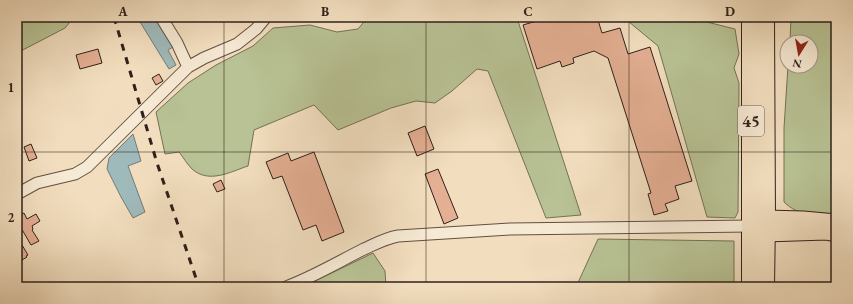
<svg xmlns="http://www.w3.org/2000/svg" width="853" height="304" font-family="'EB Garamond',serif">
  <rect width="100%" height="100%" fill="#f2debf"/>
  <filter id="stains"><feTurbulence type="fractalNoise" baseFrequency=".005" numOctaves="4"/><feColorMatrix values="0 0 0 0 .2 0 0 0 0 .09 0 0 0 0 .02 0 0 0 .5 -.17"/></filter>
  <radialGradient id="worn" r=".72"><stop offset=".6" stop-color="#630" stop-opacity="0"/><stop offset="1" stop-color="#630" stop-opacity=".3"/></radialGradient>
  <path fill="#b8c294" stroke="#747157" d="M17,17H74L65,28L17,53Z
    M368,17H531L518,21L581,215L546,218L488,71L477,69L452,91L435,103L416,101L391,108L338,130L314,105L254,130L248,166C230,172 209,184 192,169C187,164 183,157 179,152L165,154L156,112L188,83L216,65L253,46L273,28L310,25L337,32L358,29Z
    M623,17H685L692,22L703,21L735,29L739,54L734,68L739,83L738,212L735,218L707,217L658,46Z
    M791,17H836V215C816,214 799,217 784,202V128L788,66H811V42H790Z
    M598,239L734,241V287H576Z
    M373,253L385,271L386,287H299L309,284Z"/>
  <path fill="#9fbabb" stroke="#727c7b" d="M137,17H155L173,47L168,50L176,65L169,69Z
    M133,134L141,161L128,166L145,212L133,218L121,197L107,169L109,158Z"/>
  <path fill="#e4af93" stroke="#2f201a" d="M550,17H597L602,33L620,28L628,54L650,47L692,181L675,186L679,199L665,204L668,211L654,215L648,194L651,193L608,58L594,51L573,58L574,63L562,67L560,61L537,69L523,25Z
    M98,49L102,63L80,69L76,55Z
    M159,74L163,81L156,85L152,78Z
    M425,126L434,149L417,156L408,133Z
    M31,144L37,158L29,161L24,147Z
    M314,152L344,232L322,241L316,225L303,230L282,176L273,179L266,162L288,153L291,161Z
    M438,169L458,218L444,224L425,174Z
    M221,180L225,189L217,192L213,184Z
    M24,213L27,219L36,214L40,221L32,226L33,229L32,230L39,241L31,245L17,221V217Z
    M22,245L28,255L26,256L27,257L17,263V249Z"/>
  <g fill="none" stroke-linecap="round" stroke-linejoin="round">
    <defs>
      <path id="minor" d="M161,17L177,43L188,67
        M17,194L37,183L75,174L87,167L188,67L204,58L237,44L256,29L266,17
        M286,287C313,277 338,262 364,249C375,244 386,238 398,236L510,229L751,226"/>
      <path id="trunk" d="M751,287V17
        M765,287L766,220L765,17"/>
      <path id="motorway" d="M836,224L803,221L766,220L751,226L765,232L826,230L836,232"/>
    </defs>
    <use href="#minor" stroke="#605043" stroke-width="13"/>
    <use href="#trunk" stroke="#2f201a" stroke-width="20"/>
    <use href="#motorway" stroke="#2f201a" stroke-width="21"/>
    <use href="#minor" stroke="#f7ead5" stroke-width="11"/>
    <use href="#trunk" stroke="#f2debf" stroke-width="18"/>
    <use href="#motorway" stroke="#f2debf" stroke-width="19"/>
    <path stroke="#2f201a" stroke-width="3" stroke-dasharray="7 7" stroke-linecap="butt" d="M114,17L157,163L199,287"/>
  </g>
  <path fill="none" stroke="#2f201a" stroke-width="1" stroke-opacity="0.55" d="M224,17V287M426,17V287M629,17V287M17,152H836"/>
  <g text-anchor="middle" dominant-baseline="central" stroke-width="3" stroke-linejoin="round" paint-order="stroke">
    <rect fill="#f7ead5" stroke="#6b5d52" stroke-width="1" x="738" y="106" width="26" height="30" rx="3"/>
    <g font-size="17" font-weight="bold" fill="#2f201a">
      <text x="751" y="121">45</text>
    </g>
  </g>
  <rect width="853" height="304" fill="none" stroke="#f2debf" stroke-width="44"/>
  <g transform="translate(799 54) rotate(191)"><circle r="19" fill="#f7ead5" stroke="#a7998a"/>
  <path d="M0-3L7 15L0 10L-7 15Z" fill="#8f2418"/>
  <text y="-6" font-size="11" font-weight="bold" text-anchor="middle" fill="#2f201a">N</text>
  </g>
  <rect x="22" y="22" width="809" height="260" fill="none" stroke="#2f201a" stroke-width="1.5"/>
  <g font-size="13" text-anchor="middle" font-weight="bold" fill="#2f201a">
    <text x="123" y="16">A</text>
    <text x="325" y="16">B</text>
    <text x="528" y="16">C</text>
    <text x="730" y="16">D</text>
    <text x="11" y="92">1</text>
    <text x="11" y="222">2</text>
  </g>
  <rect width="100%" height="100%" filter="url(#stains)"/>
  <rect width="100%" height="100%" fill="url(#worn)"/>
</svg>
